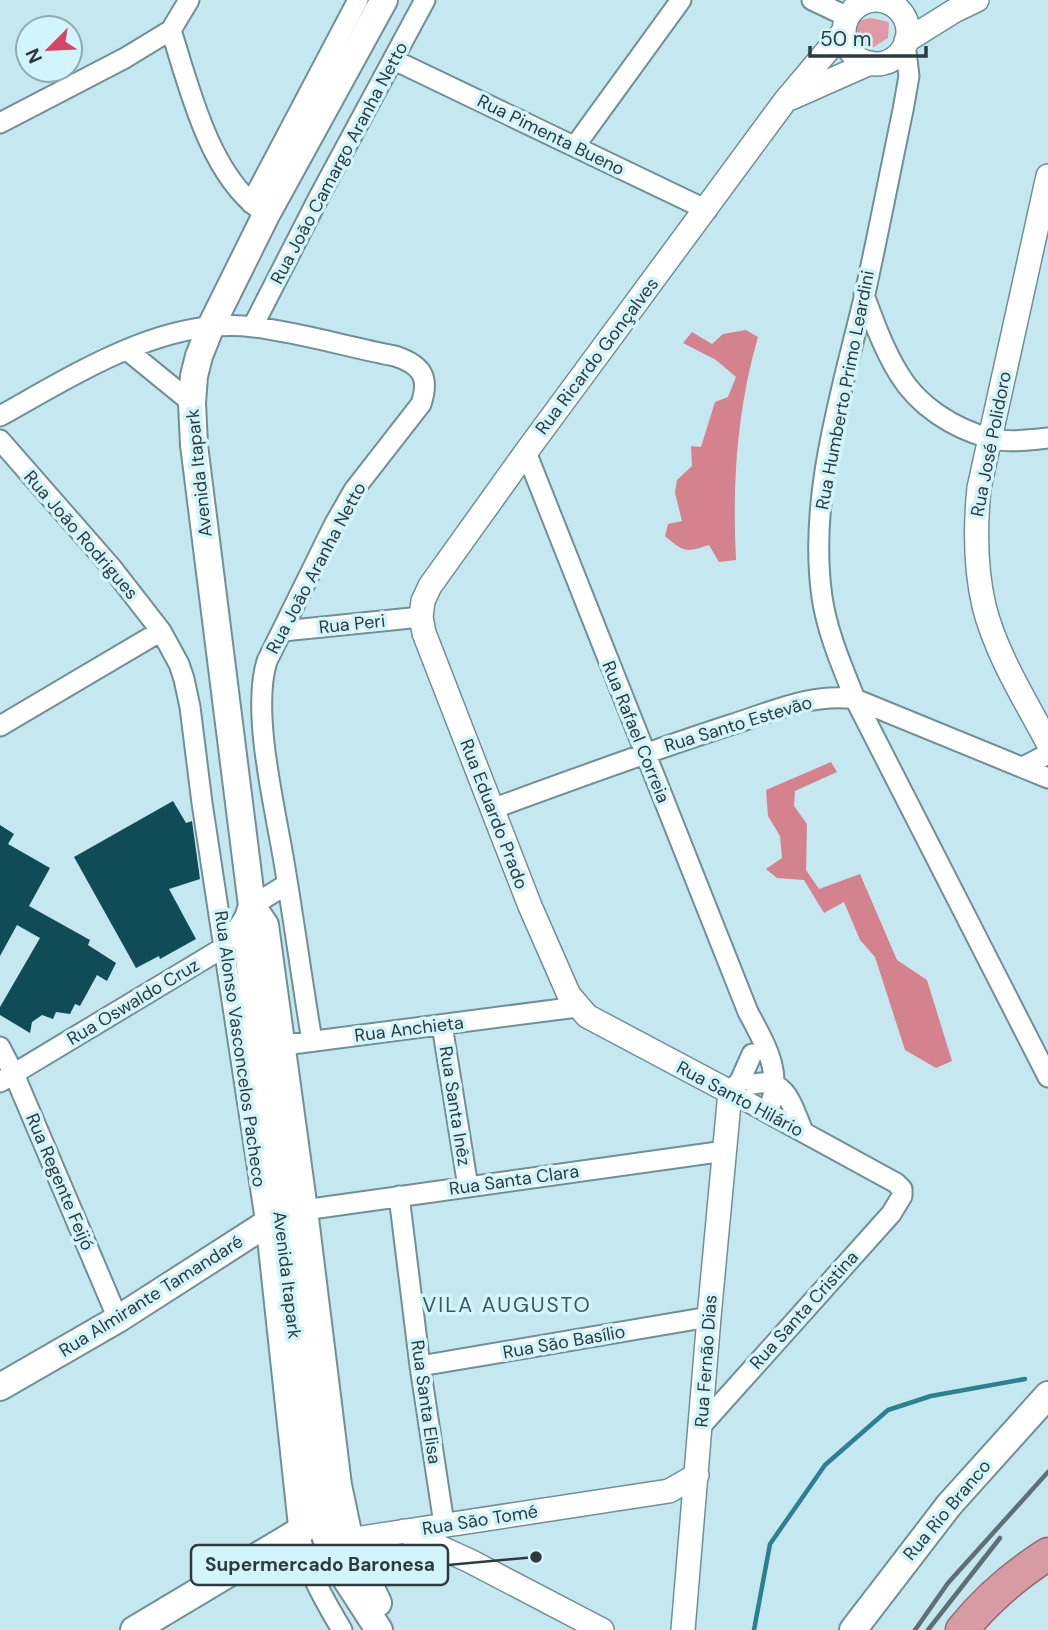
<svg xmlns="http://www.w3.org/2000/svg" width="1048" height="1630" font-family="'DM Sans',sans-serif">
  <rect width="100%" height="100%" fill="#c5e7ef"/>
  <path fill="#e09aa4" d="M871,18L889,22L888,38L872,48L855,43L845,37L844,31L856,21Z"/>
  <path fill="#d5828f" d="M746,330L758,337C737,409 732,484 736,560L719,562L709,545C685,553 684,552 665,536L668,524L682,521L675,493L677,480L692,466L691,446L701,447L715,402L728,397L736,377L716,360L683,343L692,332L712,344L723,334Z
    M831,762L837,772L795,791L794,806L807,824L806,870L819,889L860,874L897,960L927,980L952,1061L936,1068L905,1050L875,957L860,940L844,902L824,913L804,880L777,878L766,869L782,858L780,836L768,816L766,790Z"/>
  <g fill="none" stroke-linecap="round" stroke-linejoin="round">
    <path stroke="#2c8191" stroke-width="4.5" d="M754,1630L770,1544L825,1465L888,1410L931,1396L1025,1379"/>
  </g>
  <path fill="#0f4c58" d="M173,801L186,823L192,821L200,879L169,889L196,939L160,959L159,956L136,968L74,857Z
    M0,825L14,834L8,844L50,868L29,906L90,940L88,945L116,963L107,981L97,975L80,1006L75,1004L70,1014L56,1012L53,1019L42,1015L32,1022L30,1033L0,1015V1007L40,938L17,925L0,956Z"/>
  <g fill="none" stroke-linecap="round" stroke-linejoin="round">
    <defs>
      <path id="minor" d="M812,0L848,17
        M171,30C189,87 209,172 259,209
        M905,44L909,76L903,110C890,172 878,235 864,298C841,394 808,499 822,597C827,632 842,666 855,699L1048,1077
        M394,60L707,210
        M0,123L125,58L171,30L189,0
        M575,146L681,0
        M251,203L358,0
        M864,295C874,322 884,350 899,374C918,406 953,428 989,438C1006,443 1030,440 1048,438
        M253,326L320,195L425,0
        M127,350L192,403
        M0,416C74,375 166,315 254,327C301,333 348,347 395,356C422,365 430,377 421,404L354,490L334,525L267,661C251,712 275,807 284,862C294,921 302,981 312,1041
        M0,440L112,568L161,631L179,664L184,679L190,707L202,803L266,1224L299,1531C306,1569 323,1598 342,1630
        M526,452L748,1012C766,1046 784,1074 768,1112
        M283,631L421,617
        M0,726L161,631
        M1023,767L1048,754
        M492,809C571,780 650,751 730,725C769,713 813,692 855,699L1048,778
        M442,1025L468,1187
        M0,1047L14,1074L118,1319
        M269,1047L577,1007
        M0,1082L226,946L252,906L287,884
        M754,1084C787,1076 792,1107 803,1131
        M399,1196L420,1366L444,1524
        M304,1210L725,1151
        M420,1366L709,1317
        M701,1426L891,1214L902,1196V1189L896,1183L730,1092L740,1081L752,1054"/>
      <path id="tertiary" d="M844 32a32 32 0 1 1 64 0a32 32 0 1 1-64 0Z
        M906,41L954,11L977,0
        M791,98L870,63
        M1048,176L979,488C975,528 975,567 984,606C996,654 1025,700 1048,743
        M404,1531L470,1561L602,1630
        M338,1556L350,1542L361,1538L669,1491L697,1475
        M683,1630L709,1317L730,1092L587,1016L569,995L530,906L424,633L421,617L423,601L430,586L526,452L785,101L844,31"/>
      <path id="secondary" d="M252,906L265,925L304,1210L338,1485L350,1542L378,1603
        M0,1387L118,1319L266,1224L280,1216L295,1212
        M134,1630L308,1526L318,1516L326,1502
        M379,1630L335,1562L318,1516L245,927L252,906L194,445L192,403L194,376L199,356L211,326L266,215L384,0
        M853,1630L949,1505L1048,1395"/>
      <path id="trunk" d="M962,1630C986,1600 1015,1575 1048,1554"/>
    </defs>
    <use href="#minor" stroke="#709097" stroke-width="23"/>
    <use href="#tertiary" stroke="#709097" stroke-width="26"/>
    <use href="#secondary" stroke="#709097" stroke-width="30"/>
    <use href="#trunk" stroke="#966971" stroke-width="35"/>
    <use href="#minor" stroke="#fff" stroke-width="19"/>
    <use href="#tertiary" stroke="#fff" stroke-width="23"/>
    <use href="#secondary" stroke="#fff" stroke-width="26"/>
    <use href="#trunk" stroke="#d89ba4" stroke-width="32"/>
    <path stroke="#5c7075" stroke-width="4.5" d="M915,1630L948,1583L1048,1472
      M928,1630L1000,1538"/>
  </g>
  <g text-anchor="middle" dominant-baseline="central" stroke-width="7" stroke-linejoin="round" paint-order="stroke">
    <g font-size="18" fill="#2d3b3e" stroke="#d2f5fc">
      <text transform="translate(551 135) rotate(26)">Rua Pimenta Bueno</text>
      <text transform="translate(339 163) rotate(-62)">Rua João Camargo Aranha Netto</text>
      <text transform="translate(597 356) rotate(-53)">Rua Ricardo Gonçalves</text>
      <text transform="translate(845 390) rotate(-79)">Rua Humberto Primo Leardini</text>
      <text transform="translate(991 444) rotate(-79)">Rua José Polidoro</text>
      <text transform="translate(199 473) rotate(-96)">Avenida Itapark</text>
      <text transform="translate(81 535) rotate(49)">Rua João Rodrigues</text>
      <text transform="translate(316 568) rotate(-62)">Rua João Aranha Netto</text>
      <text transform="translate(352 624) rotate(-6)">Rua Peri</text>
      <text transform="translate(738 724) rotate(-17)">Rua Santo Estevão</text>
      <text transform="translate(636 732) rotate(68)">Rua Rafael Correia</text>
      <text transform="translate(494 814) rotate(69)">Rua Eduardo Prado</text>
      <text transform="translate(133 1002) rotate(-31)">Rua Oswaldo Cruz</text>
      <text transform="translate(409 1029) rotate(-7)">Rua Anchieta</text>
      <text transform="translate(240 1049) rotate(82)">Rua Alonso Vasconcelos Pacheco</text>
      <text transform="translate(740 1099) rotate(28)">Rua Santo Hilário</text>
      <text transform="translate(455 1106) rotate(81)">Rua Santa Inêz</text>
      <text transform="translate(514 1180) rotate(-8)">Rua Santa Clara</text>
      <text transform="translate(60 1182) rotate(67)">Rua Regente Feijó</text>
      <text transform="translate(287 1275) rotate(83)">Avenida Itapark</text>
      <text transform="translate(151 1296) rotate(-32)">Rua Almirante Tamandaré</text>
      <text transform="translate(804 1310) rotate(-48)">Rua Santa Cristina</text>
      <text transform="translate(564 1342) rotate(-10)">Rua São Basílio</text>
      <text transform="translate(706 1361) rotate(-86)">Rua Fernão Dias</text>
      <text transform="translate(426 1402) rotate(82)">Rua Santa Elisa</text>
      <text transform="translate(947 1510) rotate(-50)">Rua Rio Branco</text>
      <text transform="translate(480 1520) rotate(-9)">Rua São Tomé</text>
    </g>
    <g font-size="21" letter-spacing="2" fill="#3a585f" stroke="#d2f5fc">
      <text x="507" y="1305">VILA AUGUSTO</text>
    </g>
  </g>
  <path fill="none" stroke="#2d3b3e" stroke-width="2.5" d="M536 1557L448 1565"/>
  <circle fill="#2d3b3e" stroke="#d2f5fc" stroke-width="2.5" cx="536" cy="1557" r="7"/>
  <rect fill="#d2f5fc" stroke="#2d3b3e" stroke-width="2.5" x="191" y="1545" width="257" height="40" rx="7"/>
  <g font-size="19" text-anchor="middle" font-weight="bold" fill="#2d3b3e">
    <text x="320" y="1571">Supermercado Baronesa</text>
  </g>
  <g transform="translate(49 49) rotate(246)"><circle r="33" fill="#d2f5fc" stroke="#90abb0" stroke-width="2"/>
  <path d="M0-5L12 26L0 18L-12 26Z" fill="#d44567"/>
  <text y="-10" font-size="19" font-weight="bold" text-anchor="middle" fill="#2d3b3e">N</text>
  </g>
  <path d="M810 46v10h116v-10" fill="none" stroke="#2d3b3e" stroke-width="3.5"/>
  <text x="820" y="46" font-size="21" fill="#2d3b3e" stroke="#d2f5fc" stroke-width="5" paint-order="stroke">50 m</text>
</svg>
